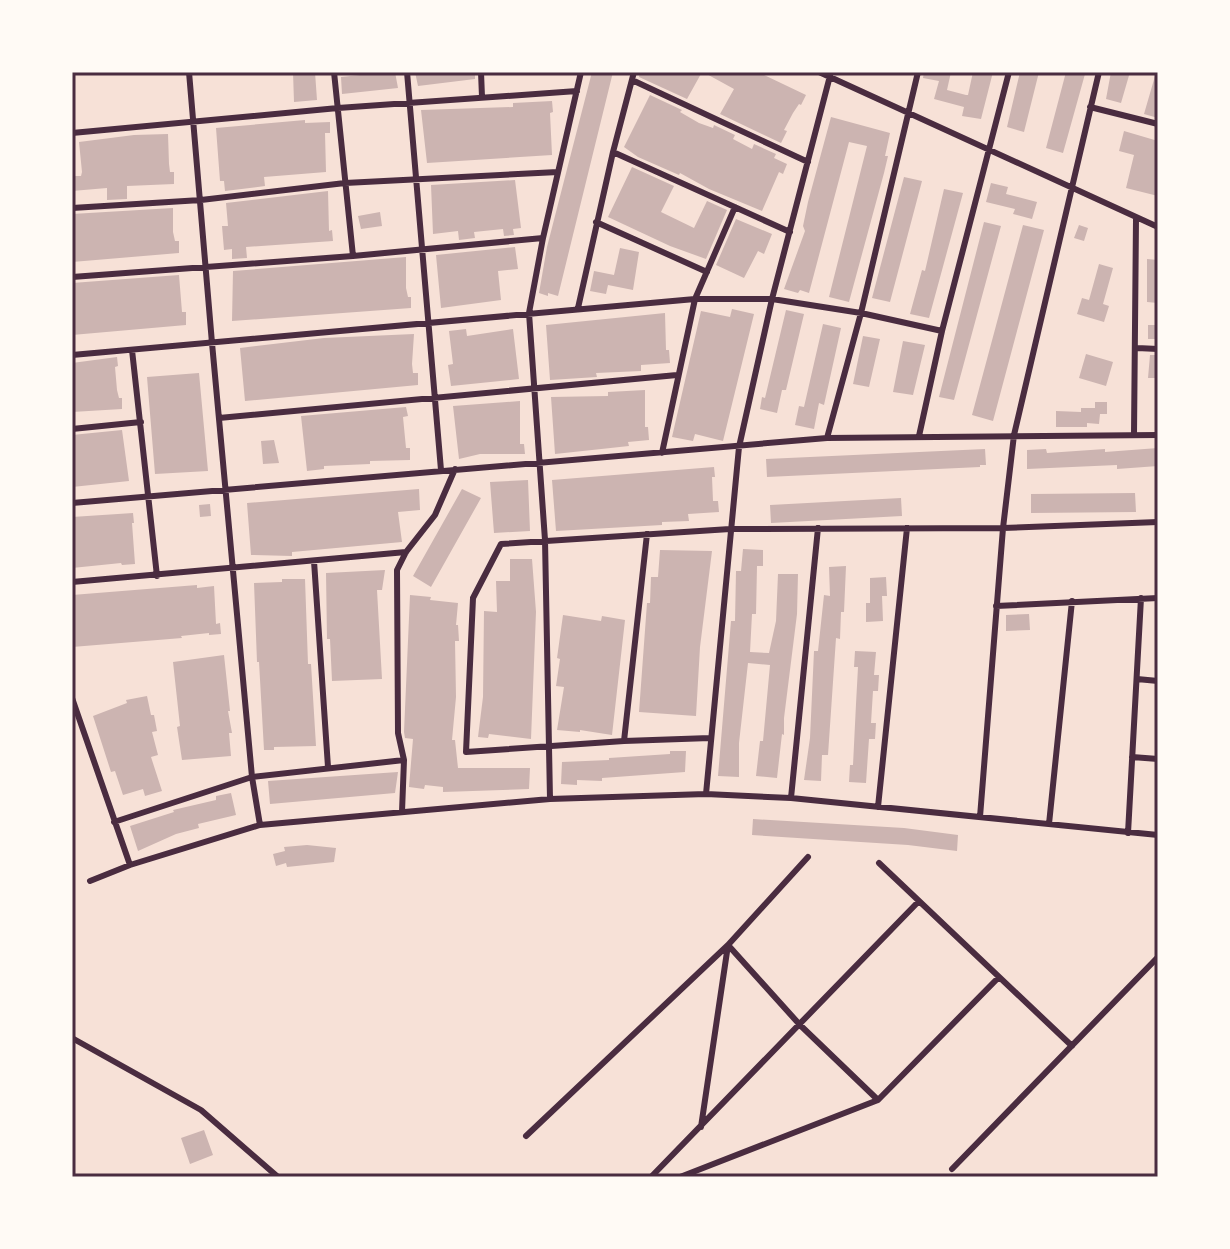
<svg xmlns="http://www.w3.org/2000/svg" width="1230" height="1249" font-family="Manrope,sans-serif">
  <rect width="100%" height="100%" fill="#f7e1d7"/>
  <path fill="#ccb4b1" d="M293,72H315L317,100L294,102Z
    M389,72H395L398,88L342,94L341,77Z
    M415,72H475V79L418,86Z
    M592,72H613L558,296L548,293V296L539,293L547,247Z
    M640,72H702L687,99L639,77Z
    M703,72H758L806,95L801,105L799,104L793,113L784,130L787,131L781,143L720,114L734,89Z
    M924,72H951L947,90L966,95H968L973,72H993L981,119L962,116L964,107L934,99L939,81L923,78Z
    M1020,72H1039L1024,132L1007,127Z
    M1066,72L1085,74L1063,153L1046,148Z
    M1111,72H1130L1121,103L1106,99Z
    M1155,76H1158V118L1144,114Z
    M650,95L682,110L680,112L699,123L713,128L714,125L735,135L733,139L752,149L754,144L776,154L774,158L787,164L783,174L779,172L762,211L709,189L680,173L679,175L638,157L624,147Z
    M552,101L553,112L550,113L552,155L427,163L421,110L513,107V103Z
    M831,117L890,133L885,156H888L884,173L849,302L829,297L867,146L849,142L809,293L800,290L798,293L784,289L805,231L803,226L808,202Z
    M305,120V123L330,122V133H325L326,172L264,177L265,186L225,191L224,181H220L216,128Z
    M1124,131L1158,141V196L1126,188L1134,155L1119,151Z
    M168,134L169,164L170,172H174V184L127,186V199L107,200V188L72,191V176H81L82,172L79,142L134,135Z
    M632,167L674,186L661,212L694,228L707,201L727,210L706,259L670,246L608,217Z
    M904,177L922,181L890,302L872,298Z
    M515,180L521,228L513,229L514,235L504,236L503,229L474,232L475,238L459,240L458,231L433,234L431,185Z
    M991,183L1008,187L1006,194L1037,202L1032,219L1013,214L1015,209L986,202Z
    M944,189L963,193L929,318L910,314L922,270L925,271Z
    M328,191L329,231L332,230L333,241L246,247L247,258L232,259V249L224,250L222,226H228L226,203Z
    M173,208V232L175,241H179V253L72,262V214Z
    M380,212L382,226L361,229L358,216Z
    M736,219L772,234L764,254L758,251L744,278L716,265Z
    M984,222L1001,226L954,400L939,397Z
    M1023,225L1044,230L993,421L972,415Z
    M1079,225L1088,228L1084,241L1074,238Z
    M515,247L518,269L498,271L501,300L441,308L436,255Z
    M620,248L639,252L633,290L608,285L606,294L590,291L594,271L614,275Z
    M406,257V288L408,297H411V308L232,321L233,271Z
    M1147,259L1158,260V303L1147,302Z
    M1099,264L1113,268L1103,304L1109,306L1104,322L1077,314L1082,298L1089,300Z
    M179,275L182,312H186V325L72,335V283Z
    M732,309L754,314L723,441L695,434L693,441L672,437L701,311L730,317Z
    M786,310L804,314L786,390H782L777,413L760,409L762,397L765,398Z
    M665,313L666,350H669L670,363L641,365V371L596,373L597,377L550,380L546,325Z
    M823,324L841,328L824,405L819,403L814,429L795,425L799,406L804,407Z
    M1148,325H1158V339H1148Z
    M466,329L467,336L513,329L519,379L451,386L448,365L453,364L449,331Z
    M414,334L412,364L413,373H418V385L245,401L240,348L324,338Z
    M863,336L880,339L869,387L853,384Z
    M903,341L925,345L913,395L893,392Z
    M1086,354L1113,362L1106,386L1079,378Z
    M1150,355H1158V378H1148Z
    M117,357L118,366L115,367L117,390L119,398H122V409L72,412V363Z
    M199,373L208,471L155,474L147,377Z
    M645,390V427H648L649,440L628,442L629,446L555,454L551,397L608,396V392Z
    M520,401V444H524L525,454H480L459,459L453,406Z
    M1095,402H1107V414H1100L1099,424L1087,423V427H1056V411L1081,412V408H1095Z
    M406,407L408,416L403,417L406,448H410V460L370,461V464L324,466V469L307,471L301,416Z
    M122,430L129,481L72,487V435Z
    M274,440L279,463L263,464L261,441Z
    M1158,448V466L1117,469V465L1027,469V450L1046,449L1047,453L1105,449V452Z
    M985,449L986,465H980V467L767,477L766,459Z
    M714,467L715,477H712L713,501H718L719,512L688,514L689,521L662,522V525L556,531L552,480Z
    M528,480L530,531L494,533L490,482Z
    M419,489L420,510L398,512L402,542L292,552V556L251,555L247,503Z
    M462,489L481,498L431,587L413,576Z
    M1135,493L1136,512L1031,513V494Z
    M901,498L902,516L771,523L770,505Z
    M210,504L211,516L200,517L199,505Z
    M133,513L134,523H132L135,564L122,565L121,563L72,568V517Z
    M743,549L763,550V566H757L756,614H752L750,652L769,653L776,621L778,574H798L797,614L784,718V735L782,734L777,778L756,776L760,741H763L770,665L748,663L739,743V777L718,776L731,621H735L736,571H741Z
    M660,550L712,551L700,647L696,716L639,712L647,603H650L651,577H658Z
    M510,559H532L536,612L531,739L489,734L488,738L478,737L483,697L484,611L497,612L496,581H510Z
    M846,566L844,612H841L840,639L836,638L828,755H822L821,781L804,780L810,738L814,651H818L824,595L830,596L829,567Z
    M385,570L382,590H377L382,679L332,681L330,639H327L326,573Z
    M886,577L887,596H882L883,621L866,622V603H870V578Z
    M282,579H305L308,664H311L316,746L274,747V750H264L259,662H257L254,583L282,582Z
    M197,585V588L214,586L216,624L220,623L221,634L209,635V633L181,636L182,638L72,647V595Z
    M410,595L431,597L430,600L458,603L456,625H458L459,641H455L456,697L452,740H455L458,768H530L529,789L443,792V787L425,785L424,789L409,787L413,739L405,738L404,732Z
    M1029,614L1030,630L1006,631V615Z
    M563,615L601,621L602,616L625,620L612,735L580,730V732L557,730L564,687L556,686L560,659L557,658Z
    M855,651L876,652L874,675H879L878,691H873L871,723H876L875,739H869L866,783L849,782L850,765H853L856,704L858,667H854Z
    M224,655L230,711H228L232,733H229L231,756L182,760L177,727L180,726L173,662Z
    M147,696L151,715H154L157,731L152,732L158,755L151,757L162,791L145,796L143,789L123,795L115,771L111,772L93,716L127,703L126,700Z
    M670,751H686L685,772L602,778V781L577,780V785L561,784L562,762L609,760V758L670,754Z
    M398,772L395,793L270,804L268,781Z
    M231,793L236,815L198,824L199,828L176,834L138,851L130,826L174,812L173,810L216,800V796Z
    M753,819L904,828L958,835L957,851L908,845L752,835Z
    M307,845L336,848L334,862L287,867L286,863L276,866L273,854L285,851L284,847Z
    M204,1130L213,1155L190,1164L181,1138Z"/>
  <g fill="none" stroke-linecap="round" stroke-linejoin="round">
    <path stroke="#4a2c40" stroke-width="6" d="M189,72L212,343L252,777L260,825
      M334,72L353,256
      M407,72L441,470
      M481,72L482,97
      M819,72L1158,227
      M632,80L808,162
      M1090,107L1158,124
      M72,133L338,108L577,91
      M613,152L790,232
      M72,208L201,200L345,183L558,172
      M596,222L707,272
      M72,277L353,256L543,238
      M578,308L613,152L634,72
      M1137,348L1158,349
      M132,350L157,576
      M72,355L695,299H772L861,313L942,331
      M219,418L677,375
      M72,429L141,422
      M1134,435L1136,219
      M919,436L942,331L1009,72
      M827,438L861,313L918,72
      M662,453L695,299L735,207
      M72,503L827,438L1158,435
      M314,561L328,767
      M72,582L406,552
      M996,606L1158,598
      M1137,679L1158,681
      M72,698L130,865
      M710,738L624,741L466,752L473,598L501,544L730,529L1003,528L1158,522
      M624,741L647,534
      M1132,757L1158,759
      M706,794L739,447L772,299L831,72
      M791,798L818,528
      M550,799L545,540L529,313L543,238L581,72
      M878,807L907,528
      M402,812L404,760L398,733L397,570L406,552L435,515L455,469
      M980,817L1003,528L1014,435L1099,72
      M114,822L252,777L404,760
      M1049,824L1072,601
      M1128,833L1141,598
      M879,863L1072,1046
      M90,881L130,865L260,825L550,799L706,794L791,798L1158,835
      M728,945L800,1025L878,1100
      M72,1038L201,1110L278,1177
      M701,1127L728,945
      M526,1136L728,945L808,857
      M952,1169L1158,957
      M651,1177L919,901
      M680,1177L878,1100L999,977"/>
  </g>
  <rect width="1230" height="1249" fill="none" stroke="#fffaf5" stroke-width="148"/>
  <rect x="74" y="74" width="1082" height="1101" fill="none" stroke="#4a2c40" stroke-width="3"/>
</svg>
